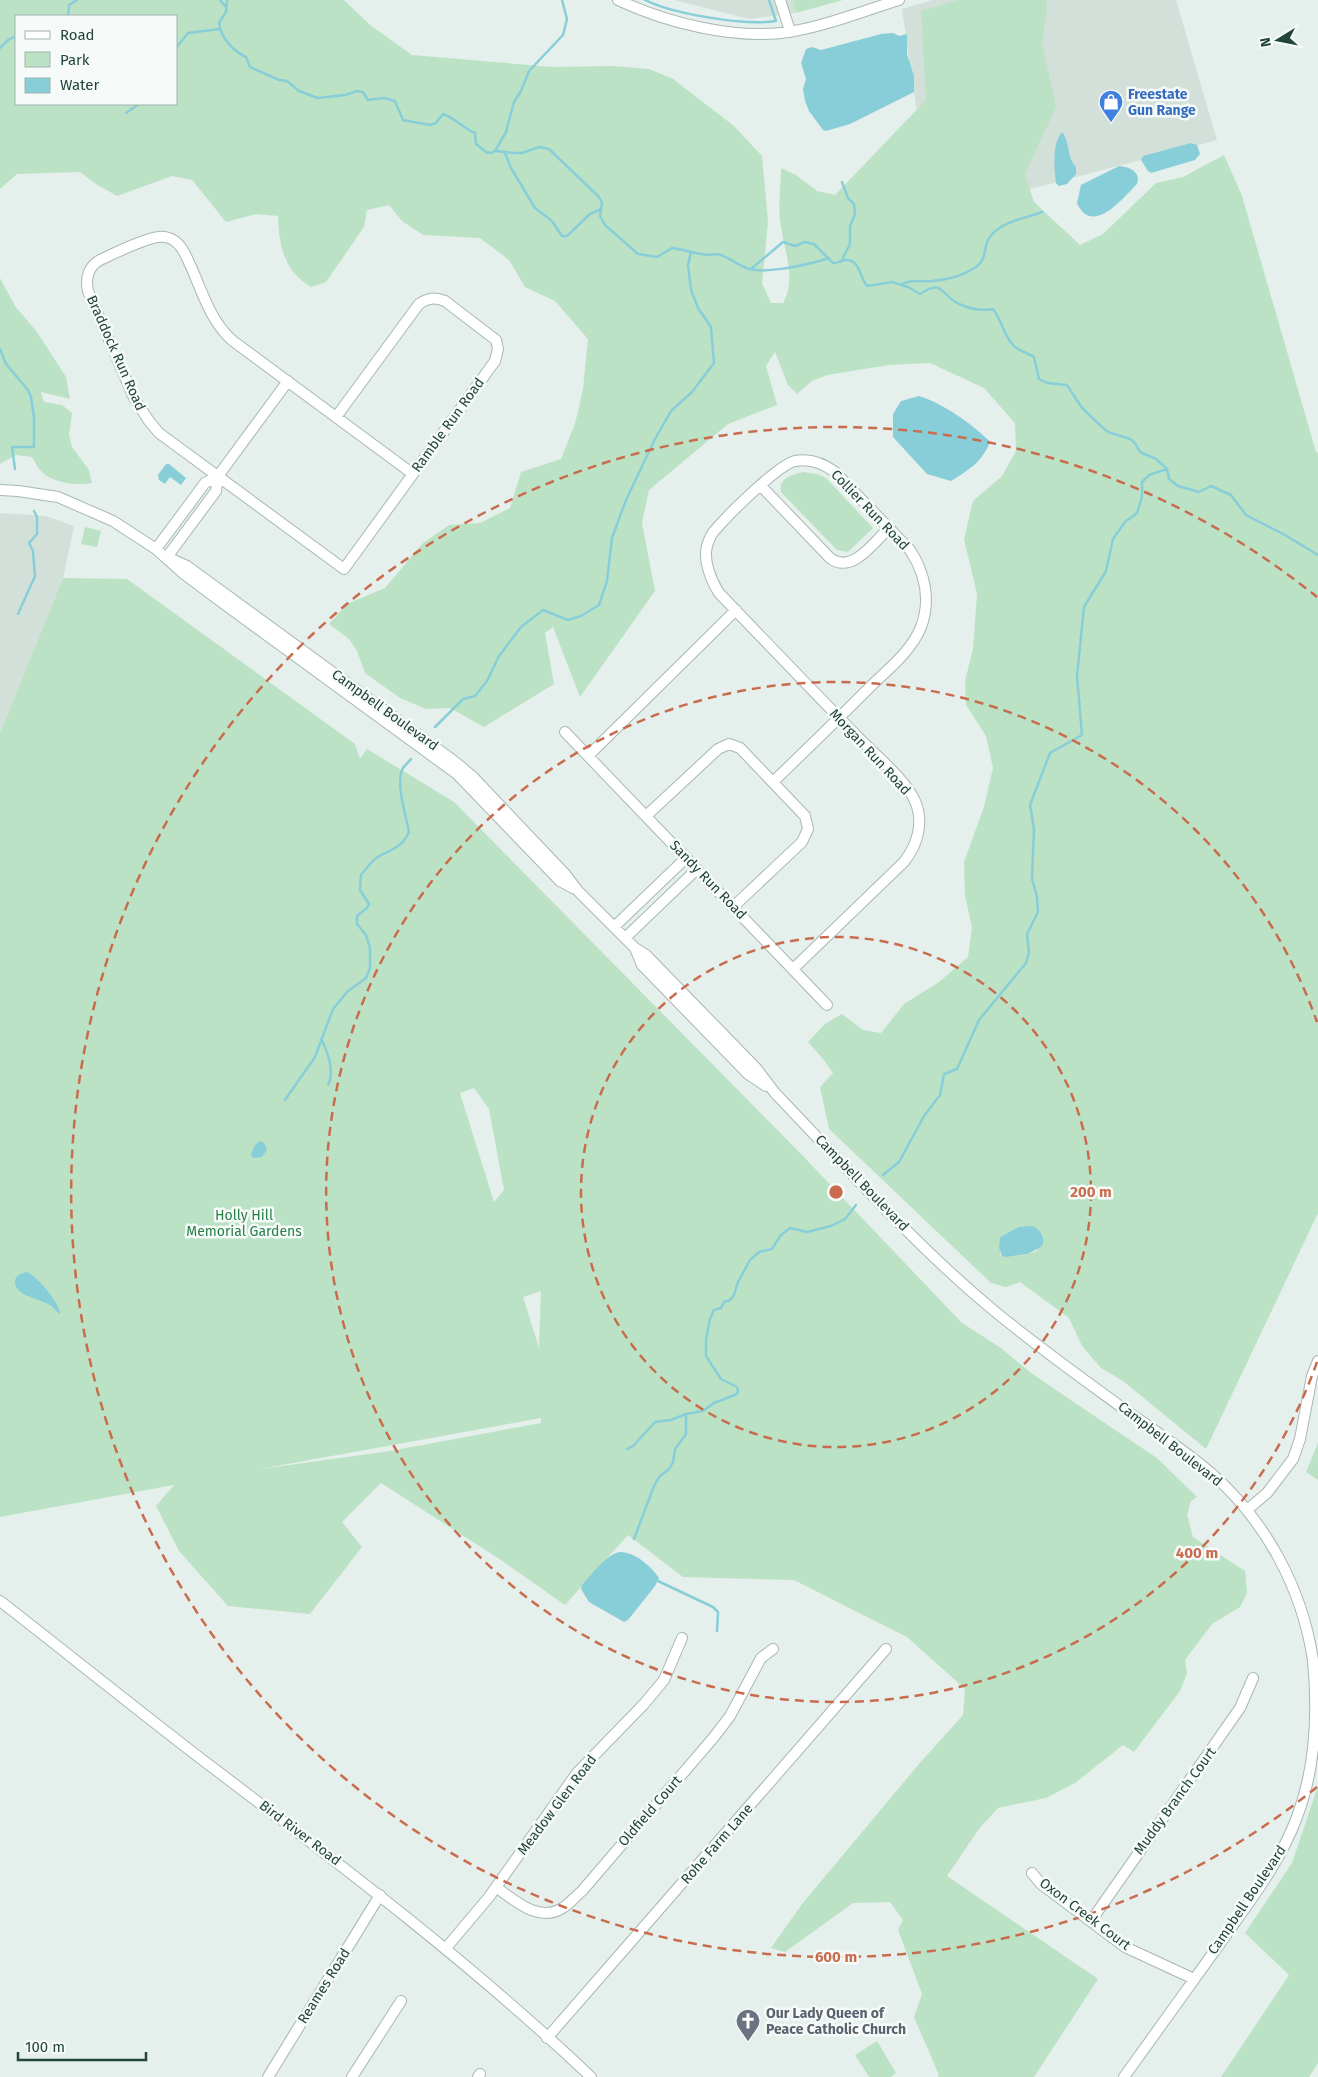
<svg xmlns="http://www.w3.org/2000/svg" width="1318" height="2077" font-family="'Fira Sans',sans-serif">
  <rect width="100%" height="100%" fill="#e5efeb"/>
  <path fill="#d3e0d9" d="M674,0H793L796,13L749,19Z
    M933,0H1176L1217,140L935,214L927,183L902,9Z
    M0,513L46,516L74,526L63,578L0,733Z"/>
  <path fill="#bce2c6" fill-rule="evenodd" d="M0,0H344L370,25L412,55L553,67L614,66L649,69L673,79L734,126L762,156L768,222L762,283L771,303H783C798,279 782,245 780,219C778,203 781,185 781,168L796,175L817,191L835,195L926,100L921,11L958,0H1046L1047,9L1042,44L1056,107L1025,174L1034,202L1080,245L1103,234L1156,183L1183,177L1224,155L1242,196L1316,452L1318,453V1213L1206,1449L1123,1381L1101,1368L1082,1346L1069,1318L1020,1282L1006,1287L991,1283L829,1129L820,1087L833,1073L823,1059L808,1042L825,1024L842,1014L863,1030L881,1033L904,1004L939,982L968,957L972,927L965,896L964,862L984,807L993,768L986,736L966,705L965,681L973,649L977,594L964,539L973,501L1002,476L1016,451L1015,423L984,388L930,363L889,365L827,375L812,381L797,394L788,385L775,352L766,366L777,405L728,424L649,490L642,523L655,591L580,697L553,627L545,633L554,684L484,727L450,708L426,709L400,698L365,673L357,651L349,639L329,624L347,604L385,588L422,544L449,525L480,523L510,508L521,472L561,459L575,424L583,389L588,339L555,301L525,287L509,260L480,238L423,235L402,221L389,205L367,210L364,227L326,282L311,287C284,271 279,246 278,216L256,214L226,222L192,180L172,176L117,196L96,184L80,172L17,174L0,189ZM16,16H176V104H16ZM1019,1227L1037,1251L1025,1255L1002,1256L1000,1254V1237Z
    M793,0H843L796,13Z
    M0,278L15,306L37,332L66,377L70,399L41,392L44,402L62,405L72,413L69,435L72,447L89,470L92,483C78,486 54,483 43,473C38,469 35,462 32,457L16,455L0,464Z
    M803,472L817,474L826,478L873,528L848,552L837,550L781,492C778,478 792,475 803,472Z
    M85,527L101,531L97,547L81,544Z
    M63,578L127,579L355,744L360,759L367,749L454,802L802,1155L962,1323L1001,1348L1031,1373L1084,1409L1157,1458L1197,1497L1191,1501L1187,1515L1193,1537L1245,1571L1247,1593L1240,1607L1212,1624L1185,1660L1187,1673L1180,1691L1134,1752L1123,1745L1075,1783L1046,1798L998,1808L979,1829L947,1876L1098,1979L1034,2077H938L939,2075L914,2017L922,1994L898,1930L903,1920L890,1902L853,1903L785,1952L771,1948L802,1904L919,1764L963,1715L965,1689L907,1637L794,1580L683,1577L628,1535L565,1605L501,1560L381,1483L342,1522L362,1547L310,1614L228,1606L179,1551L156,1506L174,1485L0,1517V733ZM474,1088L489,1109L504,1190L494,1202L460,1093ZM541,1291L539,1348L523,1297ZM541,1418V1423L390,1451L260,1469Z
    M1318,1443V1480L1306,1472Z
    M1318,1786V2063L1309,2077H1221L1289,1975L1245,1933L1292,1863Z
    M877,2041L896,2073L891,2077H869L855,2055Z"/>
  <path fill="#88ced9" d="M893,33L899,36L907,34V54L914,76V92L850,124L826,131L823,130L809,111L805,101L803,89L806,79L801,63L806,49L812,47L821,50L881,34Z
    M1062,132C1071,144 1066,156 1076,167V174L1067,184L1059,186L1056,183C1054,168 1052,143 1062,132Z
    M1191,143L1197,145L1200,154L1195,160L1151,173L1148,171L1141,160L1143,156Z
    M1119,166C1127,167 1136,169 1138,178L1137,184C1123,198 1092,237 1077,203L1081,185Z
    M919,396C942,403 973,424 990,442C982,462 969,470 951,481L927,474L893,437V414L901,401Z
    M166,464H169L186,478L181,485L170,477L165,484L159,480L158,475Z
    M260,1141L264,1143L267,1150L262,1157L253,1158L251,1154L255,1145Z
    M1032,1226C1040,1229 1046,1238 1042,1246L1028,1254L1005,1257L1002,1256L999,1248L1000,1237L1019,1227Z
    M27,1272C36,1275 61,1304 60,1314C55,1311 53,1306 48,1304C39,1299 14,1295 15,1282C15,1275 22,1273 27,1272Z
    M619,1552C634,1551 651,1566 659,1578L655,1586L628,1620L624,1622L589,1602L581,1589L582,1585C592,1574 605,1556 619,1552Z"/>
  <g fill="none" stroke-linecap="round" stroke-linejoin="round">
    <path stroke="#88ced9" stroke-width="2.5" d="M220,0L225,6
      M227,0L226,12L219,23C221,38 233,51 246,57L250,67L279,80L287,81L299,91L318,98L345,95L357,91L363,92L368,100L384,98L395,101L403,120L430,125L436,123L443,114C455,118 463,128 475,133L476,144L486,152L491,153L495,151L514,153H522L539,147L549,149L599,197L602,203L600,216L605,225L638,254L657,257L672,248C688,250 702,257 718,254C729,257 737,265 749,269C768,274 811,264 829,258
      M645,0C673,14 745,26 776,21L769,0
      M68,16L69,5L77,0
      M0,48L8,40L16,36
      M176,48L188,33L220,29
      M126,113L139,104
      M495,151L506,132L514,102L521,91L529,71L563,35L567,19L562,0
      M505,153L511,168L535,208L552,221L562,236H567L590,214L601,209
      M841,262L850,244V226L855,214L854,204L848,198L842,182
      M751,269L783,242L795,246L805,242L814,244L833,263C839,263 843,259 849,260C860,263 861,279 867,286L892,282L908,287L920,294C944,278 940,295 959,304C970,309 982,311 993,309C1002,320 1003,335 1013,345C1018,351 1028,353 1034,357L1039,379L1047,383L1067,385L1082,408L1101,426L1108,432L1130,439L1135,443L1140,452L1156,459L1167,469L1169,479L1178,486L1199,492L1211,486L1231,495L1246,515L1285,535L1318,555
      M902,284C912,279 921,282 932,281C947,280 964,275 976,267C988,259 982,247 990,237C1000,222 1026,218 1042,212
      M0,349L6,364L28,390L31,397L34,418V447H12L15,469
      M18,614L35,576L33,551L29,543L37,534V517L34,511
      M435,727L463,699L475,696L487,681L499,656L521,627L543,610L568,620L581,616L599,605L607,581L612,538L626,500L655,439L671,411L692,392L714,363L711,327L698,308L691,290L688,265L691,252
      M321,1039C328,1052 335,1072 328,1085
      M285,1100L315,1057L333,1009L347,992L366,978L370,968V948L366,935L357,924V916L367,908L369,904L360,890L361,875C366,869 371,861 378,857C390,850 403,847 409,832C406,816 395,782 403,768C405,765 409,762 411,759
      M883,1175L899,1162L924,1116L940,1095L944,1074L957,1069L979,1020L1026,963L1029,953L1027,934L1038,912L1037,897L1032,879L1034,829L1030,805L1050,753L1082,735L1077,676L1084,607L1106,571L1113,539L1125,522L1137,513L1142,497V482L1149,475L1167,469
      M627,1449L633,1446L655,1422L671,1420L686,1414L703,1411L714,1403L737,1394L738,1391L737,1387L721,1379L706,1356V1340L710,1319L714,1310L721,1308L724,1302L730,1300L734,1295L738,1282L750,1260L759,1252L772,1249L781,1235L790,1228L807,1232L831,1226L845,1219L856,1205
      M634,1539L654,1486L659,1477L669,1469L673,1462L675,1449L686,1434V1414
      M658,1581L713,1607L718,1612L717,1631"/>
    <defs>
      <path id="minor" d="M618,0C667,23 735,40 789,32C826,26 863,11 899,0
        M780,0L790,31
        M336,417L419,304C428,298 434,297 445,301L496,340L498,349L495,361L344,569L159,433L149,421L134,398L88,291C85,277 89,265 102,259C115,253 145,238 159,237C166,236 174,239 179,245C185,251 188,261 192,269C203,294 211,322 233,341L413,474
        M761,486L830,558C852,575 874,542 889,528
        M0,490L18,491L58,497L113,521L156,549L184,574L216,598L457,774L560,881L573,888
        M156,549L205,483L218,476L288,381
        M167,557L187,566L454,761L472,776L565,874L578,891L635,948L646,955L756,1068L775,1093C845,1166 914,1244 992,1309C1034,1344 1079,1376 1124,1409C1154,1430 1184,1450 1211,1473C1266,1521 1302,1588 1313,1660C1318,1713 1316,1767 1297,1817C1280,1863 1249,1902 1221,1942C1189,1987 1156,2032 1124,2077
        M167,557L216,491L218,476
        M565,732L827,1005
        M588,756L736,610
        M773,782C805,751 837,720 869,688C887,670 911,652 921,627C931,600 925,573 910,550L835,472C823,463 810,458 795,461C778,465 729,514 716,529C712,533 709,539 707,546C703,561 711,580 719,593C765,641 811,689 857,736C873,753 906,780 915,801C924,822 918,844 904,862L793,969
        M646,816L718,749L729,744L740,748L805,816L808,829L802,842L733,907
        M614,927L686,858
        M625,938L697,869
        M635,948L642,965L748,1074L766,1086
        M1247,1510L1267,1493L1293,1459L1300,1439L1312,1376L1318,1361
        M0,1601C68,1654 135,1708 204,1761C337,1862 470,1962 591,2077
        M1032,1873L1041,1884L1125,1947L1194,1979
        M496,1887C515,1901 540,1924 564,1907C570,1903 576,1896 582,1891L714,1737L730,1716L761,1658L773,1649
        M1091,1921L1240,1708L1253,1678
        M446,1948L489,1897L577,1773L644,1704L664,1680L682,1638
        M547,2038L886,1649
        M268,2077L380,1895
        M352,2077L401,2001
        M478,2077L480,2074"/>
    </defs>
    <use href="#minor" stroke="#a7b8b2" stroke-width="12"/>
    <use href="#minor" stroke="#fff" stroke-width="10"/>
  </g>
  <g fill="none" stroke="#c86c4d" stroke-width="2.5" stroke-dasharray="9 6">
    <circle cx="836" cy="1192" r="255"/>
    <path d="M1317 1362A510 510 0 1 1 1317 1022"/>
    <path d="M1317 1787A765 765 0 1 1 1317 597"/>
  </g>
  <defs>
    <symbol id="shop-pin" viewBox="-11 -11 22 30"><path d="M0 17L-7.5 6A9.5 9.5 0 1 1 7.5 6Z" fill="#3f7fe0" stroke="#f6fbf9"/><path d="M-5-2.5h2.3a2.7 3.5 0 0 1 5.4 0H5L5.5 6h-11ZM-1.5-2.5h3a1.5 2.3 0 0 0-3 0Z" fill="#fff"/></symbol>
    <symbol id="church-pin" viewBox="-11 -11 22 30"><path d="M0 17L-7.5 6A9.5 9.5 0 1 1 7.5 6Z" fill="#6b7280" stroke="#f6fbf9"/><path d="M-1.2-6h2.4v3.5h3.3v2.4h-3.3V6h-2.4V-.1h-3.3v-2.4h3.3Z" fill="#fff"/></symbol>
  </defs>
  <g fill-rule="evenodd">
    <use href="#shop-pin" x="1097" y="88" width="28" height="38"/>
    <use href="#church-pin" x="734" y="2007" width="28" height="38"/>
  </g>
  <g text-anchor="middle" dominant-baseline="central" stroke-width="5" stroke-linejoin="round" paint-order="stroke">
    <g font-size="14" font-weight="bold" fill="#366cbe" stroke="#f6fbf9" text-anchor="start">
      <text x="1128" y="94">Freestate<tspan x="1128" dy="16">Gun Range</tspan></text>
    </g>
    <g font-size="14" fill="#22443a" stroke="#f6fbf9">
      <text transform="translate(116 353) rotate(66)">Braddock Run Road</text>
      <text transform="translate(448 425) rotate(-54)">Ramble Run Road</text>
      <text transform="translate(870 510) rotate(46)">Collier Run Road</text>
      <text transform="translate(385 710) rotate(36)">Campbell Boulevard</text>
      <text transform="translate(870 752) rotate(47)">Morgan Run Road</text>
      <text transform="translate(708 880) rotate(46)">Sandy Run Road</text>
      <text transform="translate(862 1183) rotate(46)">Campbell Boulevard</text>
      <text transform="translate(1170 1444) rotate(38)">Campbell Boulevard</text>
      <text transform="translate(1175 1801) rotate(-54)">Muddy Branch Court</text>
      <text transform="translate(557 1805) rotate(-53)">Meadow Glen Road</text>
      <text transform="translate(650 1811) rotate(-49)">Oldfield Court</text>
      <text transform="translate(300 1833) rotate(37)">Bird River Road</text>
      <text transform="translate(717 1844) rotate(-49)">Rohe Farm Lane</text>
      <text transform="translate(1247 1900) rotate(-56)">Campbell Boulevard</text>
      <text transform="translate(1085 1914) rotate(37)">Oxon Creek Court</text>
      <text transform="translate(324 1986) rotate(-58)">Reames Road</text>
    </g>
    <g font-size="14" fill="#277f47" stroke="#f6fbf9">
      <text x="244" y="1215">Holly Hill<tspan x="244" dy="16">Memorial Gardens</tspan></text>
    </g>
    <g font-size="14" font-weight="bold" fill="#5b616d" stroke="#f6fbf9" text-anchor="start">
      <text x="766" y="2013">Our Lady Queen of<tspan x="766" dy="16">Peace Catholic Church</tspan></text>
    </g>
  </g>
  <circle cx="836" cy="1192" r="8" fill="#c86c4d" stroke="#f6fbf9" stroke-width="2.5"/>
  <g font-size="15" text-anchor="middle" font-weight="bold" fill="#c86c4d" stroke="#f6fbf9" stroke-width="5" stroke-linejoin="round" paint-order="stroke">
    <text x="1091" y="1197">200 m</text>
    <text x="1197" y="1558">400 m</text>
    <text x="836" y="1962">600 m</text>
  </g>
  <rect x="15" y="15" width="162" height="90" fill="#f6fbf9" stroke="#a1b2ad"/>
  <rect x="25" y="31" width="25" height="8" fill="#ffffff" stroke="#a1b2ad"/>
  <text x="60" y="40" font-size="15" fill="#22443a">Road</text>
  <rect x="25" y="52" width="25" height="15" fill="#bce2c6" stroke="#a1b2ad"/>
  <text x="60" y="65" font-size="15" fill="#22443a">Park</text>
  <rect x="25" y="78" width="25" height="15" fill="#88ced9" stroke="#a1b2ad"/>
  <text x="60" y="90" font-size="15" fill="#22443a">Water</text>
  <g transform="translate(1278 40) rotate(260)" stroke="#f6fbf9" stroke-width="4" paint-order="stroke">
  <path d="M0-4L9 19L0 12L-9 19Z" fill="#22443a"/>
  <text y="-8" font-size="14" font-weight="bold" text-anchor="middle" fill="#22443a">N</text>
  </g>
  <path d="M18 2052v8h128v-8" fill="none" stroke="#22443a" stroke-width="2.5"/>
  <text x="25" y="2052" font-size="15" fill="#22443a" stroke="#f6fbf9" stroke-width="4" paint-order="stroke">100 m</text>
</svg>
